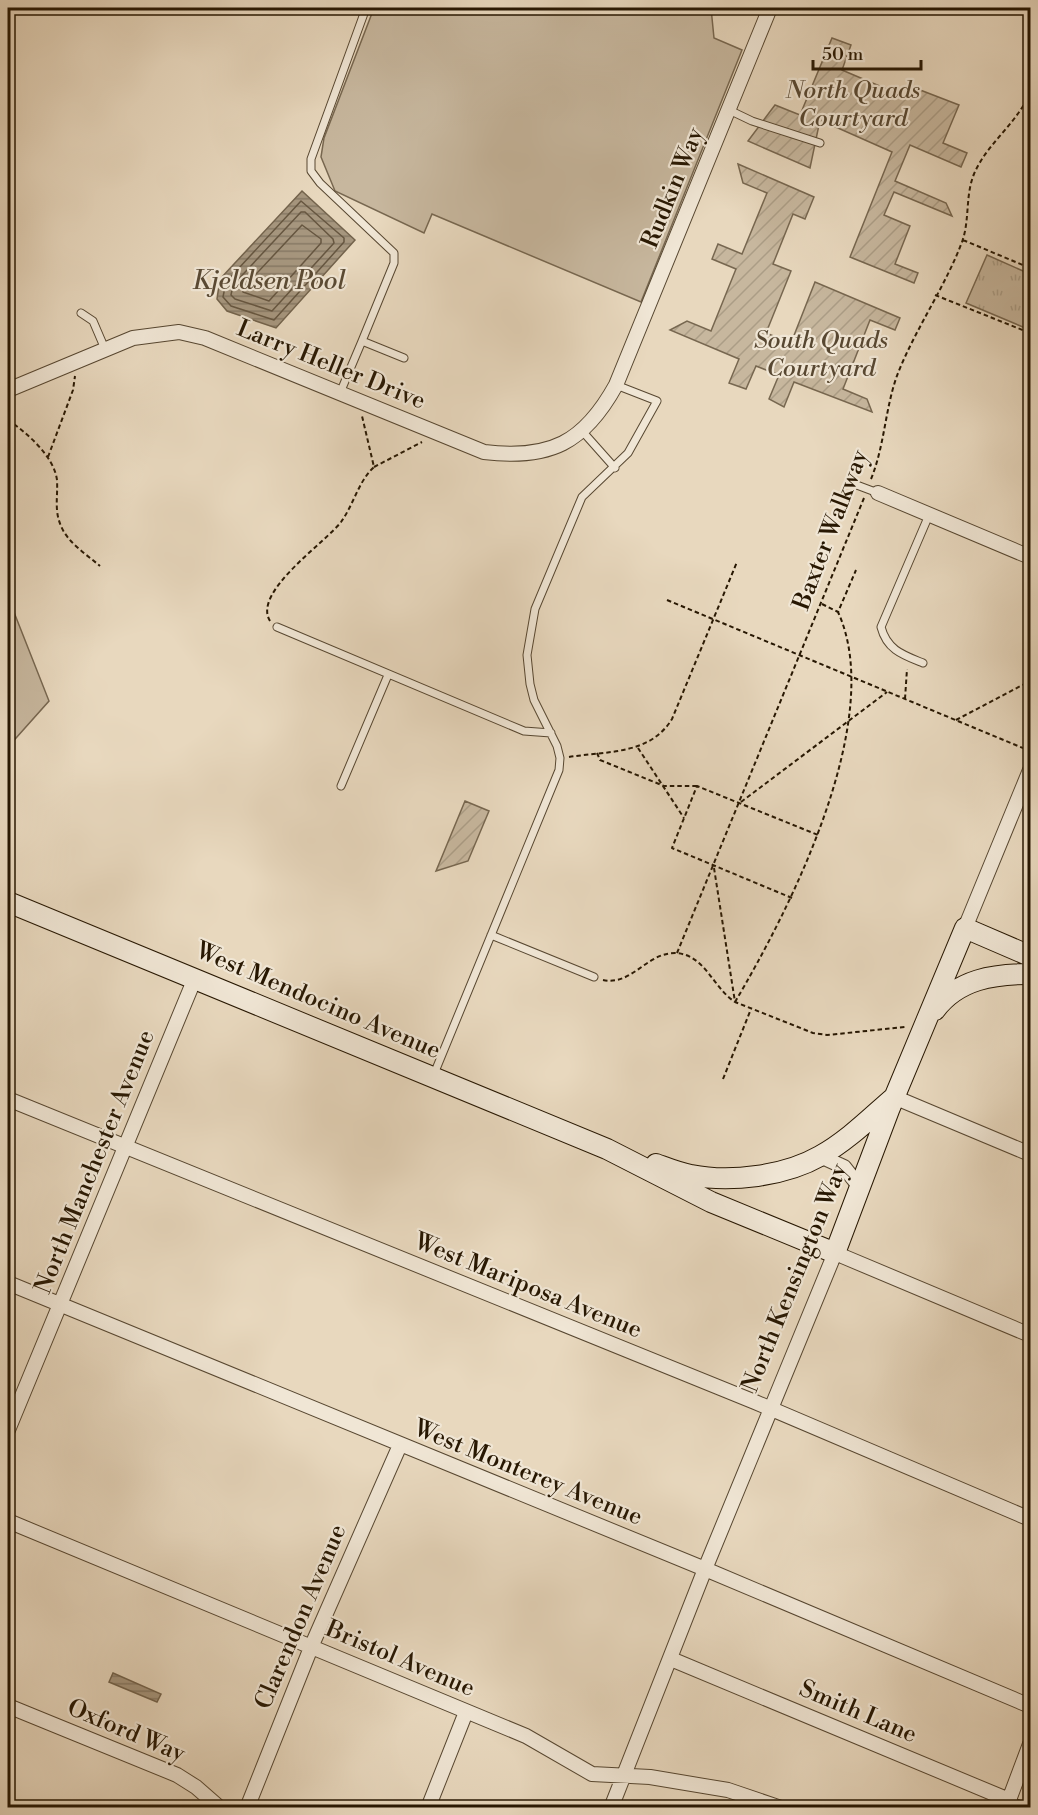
<svg xmlns="http://www.w3.org/2000/svg" width="1038" height="1815" font-family="'Libre Bodoni',serif">
  <defs>
    <pattern id="grass-tufts" width="24" height="20" patternUnits="userSpaceOnUse" patternTransform="scale(1.5)"><rect width="24" height="20" fill="#c7b79e"/><path d="M3 7l-1-3M5 7V3M7 7l1-3M15 17l-1-3M17 17v-4M19 17l1-3" fill="none" stroke="#ab9d86"/></pattern>
    <pattern id="garden-furrows" width="10" height="10" patternUnits="userSpaceOnUse" patternTransform="scale(1.5)"><rect width="10" height="10" fill="#c7b79e"/><path d="M-1 1l2-2M0 10L10 0M9 11l2-2" fill="none" stroke="#ab9d86"/></pattern>
    <pattern id="water-rules" width="6" height="5" patternUnits="userSpaceOnUse" patternTransform="scale(1.5)"><rect width="6" height="5" fill="#a6967e"/><path d="M0 2.5h6" fill="none" stroke="#877965"/></pattern>
  </defs>
  <rect width="100%" height="100%" fill="#e8d8be"/>
  <filter id="stains"><feTurbulence type="fractalNoise" baseFrequency=".00333" numOctaves="4"/><feColorMatrix values="0 0 0 0 .2 0 0 0 0 .09 0 0 0 0 .02 0 0 0 .5 -.17"/></filter>
  <radialGradient id="worn" r=".72"><stop offset=".6" stop-color="#630" stop-opacity="0"/><stop offset="1" stop-color="#630" stop-opacity=".3"/></radialGradient>
  <path fill="url(#grass-tufts)" stroke="#776750" stroke-width="1.5" d="M987,255L1030,274V330L966,303Z"/>
  <path fill="url(#garden-furrows)" stroke="#776750" stroke-width="1.5" d="M832,38L851,45L842,70L910,99L915,88L959,105L943,143L967,153L961,167L910,145L895,181L946,203L952,216L894,192L884,215L910,226L895,264L918,273L914,283L850,257L892,152L820,120L810,168L748,141L775,105L800,115Z
    M738,164L814,197L805,219L793,214L773,264L791,271L766,333L791,343L815,282L900,318L895,330L870,320L843,389L867,399L872,412L794,382L784,407L769,399L779,375L756,366L746,389L729,383L739,359L670,330L687,321L711,331L736,269L712,259L718,244L742,254L767,193L743,183Z
    M465,801L489,811L468,861L436,871Z"/>
  <path fill="#c7b79e" stroke="#776750" stroke-width="1.5" d="M374,8H711L714,38L742,50L641,302L432,214L424,233L335,191L321,157L324,138Z
    M8,597L49,701L8,747Z"/>
  <path fill="url(#water-rules)" stroke="#73634c" stroke-width="1.5" d="M302,191L355,240L276,328L227,311L217,299L220,279Z
    M113,1673L161,1694L157,1702L109,1682Z"/>
  <g fill="none" stroke-linecap="round" stroke-linejoin="round">
    <path stroke="#665640" stroke-width="1.5" d="M301,201L344,238V242L274,320L231,306L223,297L226,282Z
      M301,212H305L333,239L334,243L272,311L235,299L231,295L233,285Z
      M302,225L321,239V243L269,301L243,292V288Z"/>
    <defs>
      <path id="lane" d="M729,110L752,121L820,143
        M81,313L93,321L105,349
        M362,341L394,263V253L320,183L311,171V159L366,8
        M340,393L362,341L404,358
        M583,432L615,468
        M854,484L878,493
        M277,627L524,731L551,733
        M923,663C903,655 887,650 881,627L929,515
        M341,786L388,675
        M491,935L594,977
        M434,1074L559,770L560,758L557,746L534,700L530,684L527,655L535,609L582,497L628,453L657,401L616,385
        M1009,1800L1028,1808"/>
      <path id="street" d="M8,390L133,338L179,332L205,338L484,452C550,460 584,443 616,385L770,8
        M878,493L1030,557
        M965,928L1030,770
        M894,1097L1030,1154
        M8,1099L755,1402L1030,1519
        M820,1156L844,1167L859,1186
        M8,1283L705,1569L1030,1706
        M8,1430L195,978
        M8,1521L526,1736L592,1774L650,1777L728,1790L781,1808
        M671,1659L1009,1800
        M8,1706L177,1775L196,1787L220,1808
        M247,1808L312,1645L400,1445
        M428,1808L466,1712
        M611,1808L705,1569L835,1253L1030,1335
        M1006,1808L1030,1744"/>
      <path id="secondary" d="M8,902L607,1149L711,1202L835,1253L889,1110L965,928L1030,956
        M935,1010C958,979 994,974 1030,974
        M656,1164C667,1168 679,1173 691,1175C730,1183 785,1176 820,1156C847,1141 869,1119 892,1099"/>
    </defs>
    <use href="#lane" stroke="#574731" stroke-width="9"/>
    <use href="#street" stroke="#574731" stroke-width="16"/>
    <use href="#secondary" stroke="#271702" stroke-width="22"/>
    <path stroke="#271702" stroke-width="2" stroke-dasharray="4.5 3" stroke-linecap="butt" d="M963,240L1030,268
      M935,295L1030,333
      M8,420C26,432 54,456 57,480C58,497 54,510 61,526C68,543 86,554 100,566
      M48,457L73,390L75,376
      M374,467L422,442
      M871,479C885,445 885,407 898,373C916,328 945,287 962,242C970,220 965,196 974,174C987,143 1018,123 1030,92
      M667,600L1030,751
      M822,604L838,612
      M270,621C252,592 325,543 341,522C354,504 358,482 374,467L362,416
      M905,699L907,669
      M956,720L1030,681
      M638,748L684,818
      M597,753L600,760L664,786H697
      M569,757C607,751 650,755 672,719L737,562
      M741,802L887,692
      M714,868L735,1002
      M792,898L672,848L697,786L818,835
      M677,953L864,498
      M603,980C632,986 646,953 675,953C705,954 713,988 735,1002L813,1033L827,1035L905,1027
      M735,1002C790,909 887,719 838,612L856,570
      M723,1079L751,1009"/>
    <use href="#lane" stroke="#f0e6d5" stroke-width="7"/>
    <use href="#street" stroke="#f0e6d5" stroke-width="14"/>
    <use href="#secondary" stroke="#f0e6d5" stroke-width="20"/>
  </g>
  <g text-anchor="middle" dominant-baseline="central" stroke-width="4.5" stroke-linejoin="round" paint-order="stroke">
    <g font-size="24" font-style="italic" fill="#574731" stroke="#f0e6d5">
      <text x="853" y="91">North Quads<tspan x="853" dy="28">Courtyard</tspan></text>
      <text x="821" y="341">South Quads<tspan x="821" dy="28">Courtyard</tspan></text>
    </g>
    <g font-size="24" fill="#271702" stroke="#f0e6d5">
      <text transform="translate(673 188) rotate(-68)">Rudkin Way</text>
      <text transform="translate(331 365) rotate(22)">Larry Heller Drive</text>
      <text transform="translate(831 530) rotate(-69)">Baxter Walkway</text>
      <text transform="translate(318 1001) rotate(23)">West Mendocino Avenue</text>
      <text transform="translate(95 1162) rotate(-68)">North Manchester Avenue</text>
      <text transform="translate(795 1278) rotate(-68)">North Kensington Way</text>
      <text transform="translate(528 1286) rotate(22)">West Mariposa Avenue</text>
      <text transform="translate(528 1473) rotate(22)">West Monterey Avenue</text>
      <text transform="translate(301 1617) rotate(-67)">Clarendon Avenue</text>
      <text transform="translate(400 1659) rotate(23)">Bristol Avenue</text>
      <text transform="translate(858 1712) rotate(23)">Smith Lane</text>
      <text transform="translate(126 1731) rotate(23)">Oxford Way</text>
    </g>
    <g font-size="26" font-style="italic" fill="#5a4a34" stroke="#f0e6d5">
      <text x="269" y="281">Kjeldsen Pool</text>
    </g>
  </g>
  <rect width="1038" height="1815" fill="none" stroke="#e8d8be" stroke-width="30"/>
  <rect x="9" y="9" width="1020" height="1797" fill="none" stroke="#271702" stroke-width="3"/>
  <rect x="15" y="15" width="1008" height="1785" fill="none" stroke="#271702" stroke-width="1.5"/>
  <path d="M813 60v9h108v-9" fill="none" stroke="#271702" stroke-width="3"/>
  <text x="822" y="60" font-size="18" fill="#271702" stroke="#f0e6d5" stroke-width="4.5" paint-order="stroke">50 m</text>
  <rect width="100%" height="100%" filter="url(#stains)"/>
  <rect width="100%" height="100%" fill="url(#worn)"/>
</svg>
